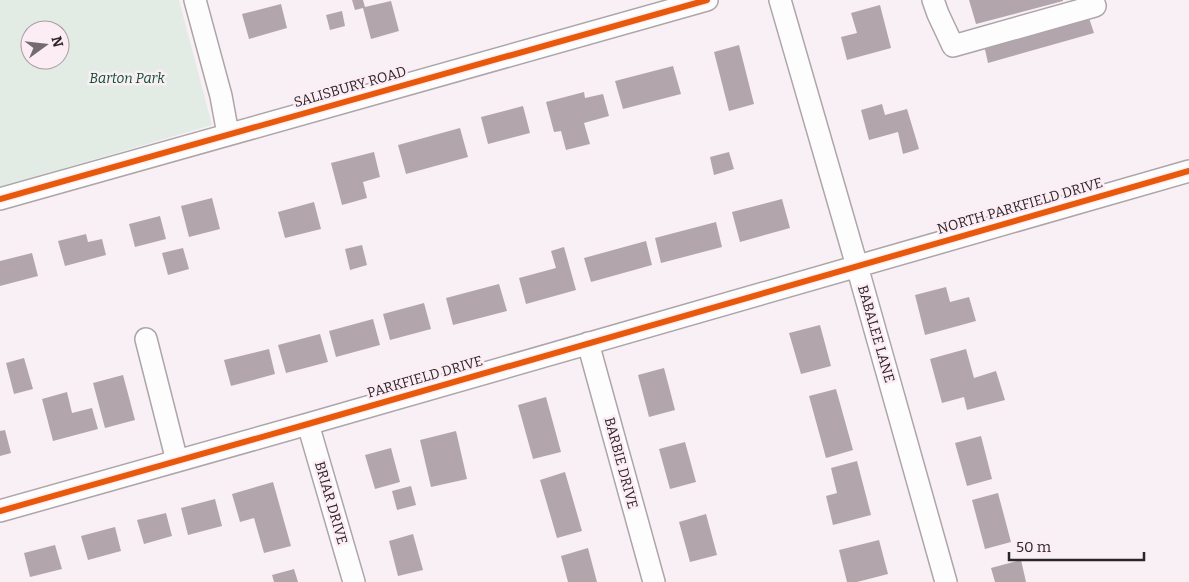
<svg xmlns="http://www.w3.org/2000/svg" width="1189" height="582" font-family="Bitter,serif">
  <rect width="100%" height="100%" fill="#f8f0f4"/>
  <path fill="#e2ece5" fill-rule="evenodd" d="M0,0H179L212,125L0,187ZM30,30H60V60H30Z"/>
  <path fill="#b2a6ac" d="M352,0H363L365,7L391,1L399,31L371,39L363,8L355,10Z
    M969,0H1063V1L976,24Z
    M281,4L287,28L249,39L242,14Z
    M880,5L891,48L847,60L841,37L857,33L851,13Z
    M342,11L345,26L330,30L326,15Z
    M1088,15L1094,33L988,63L984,45Z
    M739,45L754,104L729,111L714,52Z
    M673,66L681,94L623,109L615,81Z
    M584,92L585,98L603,94L609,116L584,123L590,144L566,150L561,131L554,132L546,102Z
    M882,104L885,115L907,109L919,149L903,154L898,132L869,140L861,110Z
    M523,106L530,133L488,144L481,117Z
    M460,128L468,157L406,174L398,145Z
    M374,152L380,177L363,182L367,198L342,205L331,163Z
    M729,152L734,169L714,175L710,157Z
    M212,198L220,229L189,237L181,206Z
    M782,199L790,228L740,242L732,212Z
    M314,202L321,229L285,238L278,212Z
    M160,216L166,239L135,247L129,224Z
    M716,222L722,247L661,263L655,238Z
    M86,234L88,242L102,239L106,255L65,266L58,241Z
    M646,241L652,265L591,282L584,258Z
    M362,245L367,265L350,270L345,249Z
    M564,247L576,290L526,304L519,278L556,268L551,251Z
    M183,248L189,269L168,275L162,253Z
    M32,253L38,276L0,286V261Z
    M499,284L507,311L453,325L446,298Z
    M946,287L950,302L969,297L976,321L925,335L915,295Z
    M424,303L431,329L390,340L383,314Z
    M373,319L380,345L336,357L329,331Z
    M820,325L831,366L801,374L789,333Z
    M320,334L328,362L286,373L278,345Z
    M269,349L275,374L231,386L224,360Z
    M966,349L974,378L996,371L1005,400L967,410L964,397L942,403L930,359Z
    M24,358L33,389L14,394L6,363Z
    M664,368L675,410L649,417L638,375Z
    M123,375L135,420L105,428L93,383Z
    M836,389L853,450L826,458L809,396Z
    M67,392L72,413L92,408L98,429L53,441L42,399Z
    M546,397L561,452L533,459L518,405Z
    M5,430L11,453L0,456V431Z
    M456,431L467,479L431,487L420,440Z
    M981,436L992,479L967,486L955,443Z
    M685,442L696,482L670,489L659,449Z
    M391,448L400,482L375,489L365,455Z
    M857,461L871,515L833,525L826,496L837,493L831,468Z
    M565,472L582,531L557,538L540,480Z
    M273,482L291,546L264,553L254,518L240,522L232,494Z
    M411,486L416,505L397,510L392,491Z
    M998,493L1011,542L985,549L972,500Z
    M215,499L222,526L188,535L181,508Z
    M166,513L172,536L144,544L137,520Z
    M706,514L717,555L690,562L679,522Z
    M115,527L121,551L88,560L81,536Z
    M413,534L423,570L398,576L389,541Z
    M879,540L888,574L857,582H847L839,550Z
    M55,545L62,569L30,577L24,553Z
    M588,548L597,582H568L561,556Z
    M1021,560L1026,582H995L991,568Z
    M294,569L298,582H274L272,575Z"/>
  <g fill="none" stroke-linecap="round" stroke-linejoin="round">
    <defs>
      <path id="minor" d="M195,0L221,96L228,134
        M780,0L857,266L946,582
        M933,0L938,14L953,46L1095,6L1093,0
        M0,199L707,0
        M146,339L177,461
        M588,343L654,582
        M308,424L354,582
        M0,511L308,424L1189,171"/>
    </defs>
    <use href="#minor" stroke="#ada5a9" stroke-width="24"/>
    <use href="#minor" stroke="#fefdfd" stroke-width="21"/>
    <defs>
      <path id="cycleway" d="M0,199L707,0
        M0,511L308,424L1189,171"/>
    </defs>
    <use href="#cycleway" stroke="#fcedf4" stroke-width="9"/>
    <use href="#cycleway" stroke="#e8590c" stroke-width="6"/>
  </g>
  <g text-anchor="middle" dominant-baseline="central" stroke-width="5" stroke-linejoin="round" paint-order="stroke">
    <g font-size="14" font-style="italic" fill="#065332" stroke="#fcedf4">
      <text x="127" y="78">Barton Park</text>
    </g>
    <g font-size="14" fill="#2d2428" stroke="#fcedf4">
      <text transform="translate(350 87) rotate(-16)">SALISBURY ROAD</text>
      <text transform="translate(1020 206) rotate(-16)">NORTH PARKFIELD DRIVE</text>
      <text transform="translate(876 334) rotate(74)">BABALEE LANE</text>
      <text transform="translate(425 377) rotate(-16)">PARKFIELD DRIVE</text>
      <text transform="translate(621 463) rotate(75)">BARBIE DRIVE</text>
      <text transform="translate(331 503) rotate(74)">BRIAR DRIVE</text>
    </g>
  </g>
  <g transform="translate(45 45) rotate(75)"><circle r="24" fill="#fcedf4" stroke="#a99da2"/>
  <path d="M0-4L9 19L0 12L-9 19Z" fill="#746b6f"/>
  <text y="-8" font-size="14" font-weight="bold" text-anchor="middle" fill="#2d2428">N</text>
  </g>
  <path d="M1009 552v8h135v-8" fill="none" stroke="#2d2428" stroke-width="2.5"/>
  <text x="1016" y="552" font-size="15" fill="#2d2428" stroke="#fcedf4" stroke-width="4" paint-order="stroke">50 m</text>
</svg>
